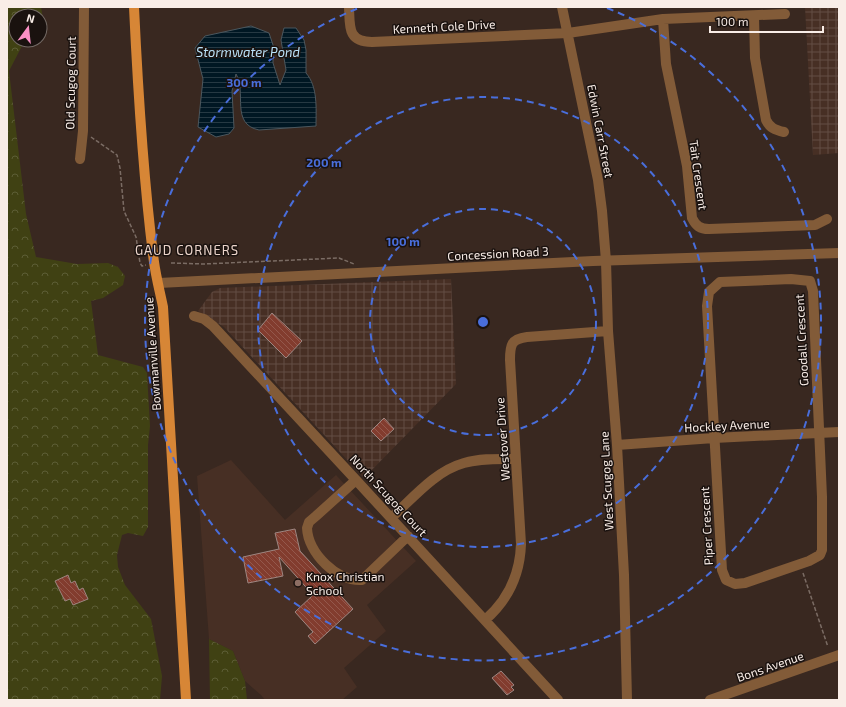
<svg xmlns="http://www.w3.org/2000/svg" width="846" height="707" font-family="'Exo 2',sans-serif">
  <defs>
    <pattern id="industrial-grid" width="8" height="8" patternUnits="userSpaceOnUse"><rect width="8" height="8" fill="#472f24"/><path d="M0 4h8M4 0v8" fill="none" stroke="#624d44"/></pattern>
    <pattern id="forest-crowns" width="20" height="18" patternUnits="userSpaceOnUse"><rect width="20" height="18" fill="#404113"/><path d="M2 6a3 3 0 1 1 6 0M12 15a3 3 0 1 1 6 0" fill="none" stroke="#5c5d35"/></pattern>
    <pattern id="water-rules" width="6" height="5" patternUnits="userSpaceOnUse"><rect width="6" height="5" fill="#001723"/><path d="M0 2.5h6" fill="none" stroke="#263943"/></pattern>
    <pattern id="building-back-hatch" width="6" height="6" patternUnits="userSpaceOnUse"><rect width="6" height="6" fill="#823c2e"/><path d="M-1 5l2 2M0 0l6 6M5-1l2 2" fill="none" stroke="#94584c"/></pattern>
  </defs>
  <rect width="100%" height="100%" fill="#392820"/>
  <path fill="#472f24" d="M231,460L285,520L336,475L416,561L367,605L386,631L344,668L357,687L342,700H265L261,695L245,681L233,651L209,639L197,476Z"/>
  <path fill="url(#industrial-grid)" d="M805,7H839V153L813,155Z
    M451,279L456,384L364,478L224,327L198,311L212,292L220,288Z"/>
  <path fill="url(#forest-crowns)" d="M7,7H41L43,19L40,33V16H16V40H28L24,42L9,71L26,214L36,257L77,264L108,263L118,267L125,276L123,285L103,298L91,301L98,355L143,367L147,373L150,426L148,445V527L143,536L128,533L122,535L117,555L118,567L125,585L151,619L162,676L160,700H7Z
    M209,639L233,651L245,681L247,700H210Z"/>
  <path fill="url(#water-rules)" stroke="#4b575e" d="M251,26L269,33L273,45V63L280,85L286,70L281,40L284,28H296L304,40L306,50V73C318,87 316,108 316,126L259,130C230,124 247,92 236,74L232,91L234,128L229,134L216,137L198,127L203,79L195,48L205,36Z"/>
  <path fill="url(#building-back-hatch)" stroke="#9d8681" d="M272,313L302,341L286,358L258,330Z
    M384,418L394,429L381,441L371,431Z
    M295,529L300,551L353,609L315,644L308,636L313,632L295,612L313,595L279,557L283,576L248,583L243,557L279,549L275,533Z
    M68,575L71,583L75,581L79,590L83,588L88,599L73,605L70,599L65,601L55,581Z
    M501,671L514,685L511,687L514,690L507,695L492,678Z"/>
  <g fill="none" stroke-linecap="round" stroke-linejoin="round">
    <path stroke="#7b6c64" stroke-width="1.5" stroke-dasharray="4 2" stroke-linecap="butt" d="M91,137L117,155L120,168L124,211L136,237L140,263L142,266L146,265
      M171,263L204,264L339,258L354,264
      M803,573L828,647"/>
    <path stroke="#825b38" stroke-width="10" d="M349,7C350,26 347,42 372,42L568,33L663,19L785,14
      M562,7L598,180L602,211L606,261L608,331L617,445L624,575L627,700
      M754,16L755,58L766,120C770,128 775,130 784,132
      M663,19L666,64L687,166L692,218C696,226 700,229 709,229L815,225L827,219
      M80,159L83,131L84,7
      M791,279L810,281L813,291L822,497V550L820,555L809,561L745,583L735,584L726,580L722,570L707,306L709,292L720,282Z
      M159,283L593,261L839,253
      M194,316L204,319L213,326L356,480L558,700
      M617,445L714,438L839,432
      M356,480L316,516L309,522L307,528C308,553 337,582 362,580L408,536
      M391,518C413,498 435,471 464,463C481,458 499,459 516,459
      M485,620C508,600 520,574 521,544L510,360C510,345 511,339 527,337L608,331
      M710,700L839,655"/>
    <path stroke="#d78636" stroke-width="10" d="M134,7C138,92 143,178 154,262C156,277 160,292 163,307L186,700"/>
  </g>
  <g fill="none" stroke="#496edb" stroke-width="2" stroke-dasharray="7 5">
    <circle cx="483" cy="322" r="113"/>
    <circle cx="483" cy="322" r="225"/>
    <path d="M607 8A338 338 0 1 1 359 8"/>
  </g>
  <circle fill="#8d6e63" stroke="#1a120f" stroke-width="1.5" cx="298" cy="583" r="4"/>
  <g text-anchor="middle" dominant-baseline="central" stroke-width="3" stroke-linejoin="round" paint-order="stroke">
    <g font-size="12" fill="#f9ede7" stroke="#1a120f">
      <text transform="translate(444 26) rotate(-3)">Kenneth Cole Drive</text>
      <text transform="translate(70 83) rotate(-89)">Old Scugog Court</text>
      <text transform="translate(601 131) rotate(79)">Edwin Carr Street</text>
      <text transform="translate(699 175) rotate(82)">Tait Crescent</text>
      <text transform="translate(498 253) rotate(-3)">Concession Road 3</text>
      <text transform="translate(801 340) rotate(-93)">Goodall Crescent</text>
      <text transform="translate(152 354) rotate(-94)">Bowmanville Avenue</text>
      <text transform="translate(727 425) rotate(-3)">Hockley Avenue</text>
      <text transform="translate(502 439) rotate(-94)">Westover Drive</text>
      <text transform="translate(606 481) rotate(-93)">West Scugog Lane</text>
      <text transform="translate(389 495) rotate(47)">North Scugog Court</text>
      <text transform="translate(706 526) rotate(-93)">Piper Crescent</text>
      <text transform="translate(770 666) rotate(-19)">Bons Avenue</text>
    </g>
    <g font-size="12" fill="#f9ede7" stroke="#1a120f" text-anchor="start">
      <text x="306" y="576">Knox Christian<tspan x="306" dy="14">School</tspan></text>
    </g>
    <g font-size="13" font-style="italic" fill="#bae1f8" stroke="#1a120f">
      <text x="248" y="52">Stormwater Pond</text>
    </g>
    <g font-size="13" letter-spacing="1" fill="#ebd4ca" stroke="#1a120f">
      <text x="187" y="250">GAUD CORNERS</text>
    </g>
  </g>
  <circle cx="483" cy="322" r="6" fill="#496edb" stroke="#1a120f" stroke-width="2"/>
  <g font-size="12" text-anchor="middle" font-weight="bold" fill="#496edb" stroke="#1a120f" stroke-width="3" stroke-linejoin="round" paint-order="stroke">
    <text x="244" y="87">300 m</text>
    <text x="324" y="167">200 m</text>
    <text x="403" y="246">100 m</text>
  </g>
  <rect width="846" height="707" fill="none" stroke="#f9ede7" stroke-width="16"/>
  <g transform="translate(28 28) rotate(15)"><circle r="19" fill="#1a120f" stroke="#736a65"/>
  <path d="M0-3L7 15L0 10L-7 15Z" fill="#fb8fc5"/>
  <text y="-6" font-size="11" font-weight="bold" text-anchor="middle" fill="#f9ede7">N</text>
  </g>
  <path d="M710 26v6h113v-6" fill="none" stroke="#f9ede7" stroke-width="2"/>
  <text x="716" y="26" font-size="12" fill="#f9ede7" stroke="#1a120f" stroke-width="3" paint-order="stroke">100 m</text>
</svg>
